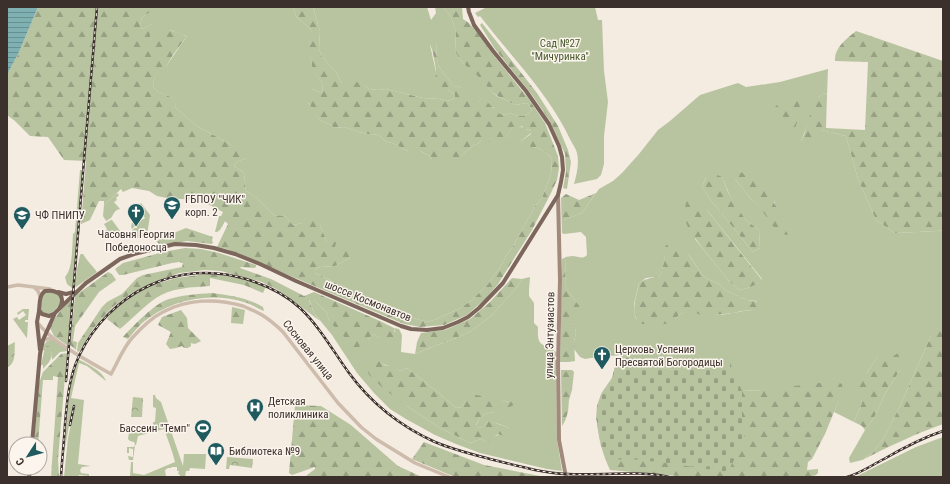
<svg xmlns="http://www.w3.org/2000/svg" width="950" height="484" font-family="'Roboto Condensed',sans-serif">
  <defs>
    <pattern id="forest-firs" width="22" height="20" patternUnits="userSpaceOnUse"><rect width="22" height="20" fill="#b8c4a0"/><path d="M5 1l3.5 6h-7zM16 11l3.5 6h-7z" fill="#97a083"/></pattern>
    <pattern id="cemetery-stones" width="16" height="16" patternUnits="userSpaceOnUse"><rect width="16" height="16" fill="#b8c4a0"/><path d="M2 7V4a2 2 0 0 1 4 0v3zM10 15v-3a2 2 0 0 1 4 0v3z" fill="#97a083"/></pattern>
    <pattern id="park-crowns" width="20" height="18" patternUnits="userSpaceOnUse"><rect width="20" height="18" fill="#b8c4a0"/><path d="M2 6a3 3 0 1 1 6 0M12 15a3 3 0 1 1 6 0" fill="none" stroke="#97a083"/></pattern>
    <pattern id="water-rules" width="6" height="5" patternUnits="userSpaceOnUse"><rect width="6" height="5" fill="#7fb0b2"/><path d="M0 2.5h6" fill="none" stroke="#699091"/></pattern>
  </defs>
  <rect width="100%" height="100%" fill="#f4ebe1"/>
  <path fill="#b8c4a0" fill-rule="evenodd" d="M149,7H293L296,16L311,30L314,35L309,42L312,52L310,59L312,64V70C319,80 324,79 322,93L312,89L308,103L314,110L320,120L331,125L334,128L344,127L359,132L372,135L378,134L385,141L392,143L408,151H420L428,155L432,159L461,156L472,146L479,143L481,140L506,138L509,132L514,126H519L531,131V133L521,141L527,146L538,148L550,156L552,159L551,174L542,198L536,205L516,240L514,245L508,253L499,269L488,284L472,300L459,309L434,320L427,322L410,317L389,308L315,273V269L320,267L335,266L350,258L327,242L320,225L303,223L293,225L285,216L274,215L257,198L246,191L244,173L234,166L236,162L247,158L230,144L195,125L175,107L176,100L157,91L154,88L153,82L158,70L167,65L187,36L179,34L171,30L150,39V33L152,24L143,29L140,25L142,17L149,13Z
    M313,7H427L431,20L436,13L435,7H443L450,15L453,22L456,33L455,51L459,58L465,65L474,71L493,93L498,97L506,100L511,103L516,105L527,103L532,110L525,116H518L509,113L506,115L500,114L496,112L493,107L480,102L460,87L453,86C449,78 444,76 440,68C436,63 437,50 436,43L430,45L436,72L435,78C441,85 447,91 455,94V98L451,100L445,101L440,99L423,98L386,89L378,90L369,89L365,86L342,83L338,77L337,73L322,57L319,49L320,31Z
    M485,7H595L598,20H602L604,71L608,102L604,136V164L601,175L597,179L574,184C577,173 580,161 576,150C573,144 569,138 566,131C544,89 509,54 480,16L478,17L475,13L485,8Z
    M828,69L827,95L824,93L819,97L801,141L809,140L822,130L846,136L858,179L876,220L895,233L937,231L943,230V326C937,327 933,333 930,338L899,408L883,439L873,452L862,460L850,463L849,458L865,430L874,418L885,394L900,370L896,355L892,357H878L873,363L866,374H860L861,396L862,403L854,422L834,412L839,401L763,390L742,391L724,362L719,365L673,370L637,363L622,355L597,357L585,359L580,357L574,349V342L576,333L574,324L578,304L565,287L566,257C567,257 571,256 572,256C578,256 582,260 587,255L586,237L581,232L564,234V220L582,213L599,189L613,181L622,173L639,154L658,130L670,121L700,95L738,83L746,87L780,82ZM739,170L774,199C774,209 787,222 793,231L751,199L735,179ZM706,177H722C728,192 735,208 746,220C750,223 755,227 759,230L760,248L753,252L709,198L702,187ZM707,210L762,279C758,285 746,289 739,290L729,281L695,239ZM664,249L689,255L701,273L706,278L719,284L725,290L747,300L757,301L753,310C735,311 709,321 694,310L680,314L675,319L637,320L635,317L634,304L639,283L646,278L656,277L661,275L664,262Z
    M80,170H83L74,288H72L67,284L65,277C73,269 72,246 73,234L75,232Z
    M117,193L119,195L116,198L117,200L114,202L120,209C114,210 114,214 111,218C109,219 108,220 106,221L103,216L104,205Z
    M141,203L150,215L147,236L137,238L132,232L133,231L132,230L135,228H137V226H135L132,229L131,227L132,223L139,219L140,221L145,218L140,210L136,213L133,209Z
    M111,220H112L123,235L109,236L105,231L107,229L104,224Z
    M81,254H83C87,261 93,266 97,272L76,287L75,286L77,269L80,255Z
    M530,277L529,290V296L534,303V323L538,327C537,348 542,342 556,352L557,440L562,471L547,469L480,453L456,444L435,435L406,419L390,409L374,393L357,373L332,335L314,313L309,299L315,301L327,313L329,321L368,340L373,334L380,338L395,332L394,328L399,329L402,335L401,352L415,354L440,344L454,339L471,331L491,316L518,286L522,279ZM378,361C385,367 394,365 400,371L407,368L440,394L456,408L462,407L470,394C483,397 496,398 509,402L494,412L485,414L479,419L476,426L478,428L483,427L488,421L499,424L509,428C501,433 493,438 485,442L481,439L470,443L442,429L408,407Z
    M44,292C48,292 53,292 57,294C71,302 39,328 41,304C42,300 41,296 44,292Z
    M23,309H29L28,320H25V322H28L27,338L26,337L13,319L17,317L19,320L26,315L23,311L18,315L17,313Z
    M53,339L68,350V351L60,352L52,360V352L43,350L44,345L47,341Z
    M78,359C87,364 103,371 106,381L87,366L79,363L71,398L84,400L78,464L91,466L82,467L80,470L81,473L89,474V476L79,475L78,477H64L68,438L75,405H73L63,458L70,387L71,379Z
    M153,395H155L156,398L161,402L183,466L184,454H206L205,469L190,468L189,471H186L185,477H180V475L178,474L179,471H177V467H172L171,468H168L165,470L166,477H130L131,462H133V473L144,475L175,462C172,450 168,440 164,429L138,436L136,445H135L133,460H129L128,456L133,457V449L129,448V453H127V447H134L135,444L134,442L130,441L128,439L129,432L131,431L143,432L148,430L149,425H153V422H155L156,408L153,407Z
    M943,437V477H855L916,447Z"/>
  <path fill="url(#forest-firs)" d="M38,7H149V13L142,17L140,25L143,29L152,24L154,25L150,33V39L165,29C173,30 179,34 187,36L173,55L167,65L158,71L153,82L154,88L157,91L177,100L175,107L195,125L230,144L247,156V158L236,162L234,166L244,173L246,191L257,198L274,215L285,216L293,225L303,223L306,220L314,219L320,225L327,242H336L335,247C344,248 347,250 350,258L335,266L320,267L315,269V273L389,308L410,317L427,322L434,320L459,309L472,300L488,284L499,269L508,253L514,245L516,240L536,205L542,198L551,174L552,159L550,156L538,148L525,146L521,141L531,134V131L527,129L523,130V127C511,123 511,131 506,138C505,140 503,141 501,143L496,139L486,143L483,140H481L479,143L472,146L461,156L447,162L432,159L428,155L420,151H408L392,143L385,141L378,134L372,135L359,132L344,127L334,128L331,125L320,120L305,98L307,95L312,89L322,93C324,79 319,80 312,71V64L310,59L311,52L309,42L313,35L311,30L296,16L293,7H313L320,31L319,49L322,57L337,73L338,77L342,83L347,80L355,81L365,86L369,89L378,90L386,89L423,98L440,99L445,101L451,100L455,98V94C453,93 437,85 436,83C434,79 436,74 436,70C435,65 433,49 430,45C428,43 426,40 425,37L428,34L434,42L436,43C437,49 436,63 440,68C444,76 449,78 453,86C467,87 470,93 480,102L486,101L500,114L506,115L509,113L518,116H525L532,110L527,103L516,105L511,103L506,100L499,97L493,93L474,72L465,65L459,58L455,51L456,33L453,22L450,15L443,7H462L463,19L469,23L477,32L491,52L528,98L545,123L558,156L559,168L557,180L551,193L532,230L498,284L485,299L467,315L444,325L420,327L404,324L227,249L217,247L228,224L225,221L220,230L217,232H215L219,216H221L223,212L202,201L195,200L167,198L157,196L149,191L132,188L123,192L121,189L104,205V201H99L90,220L81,224L86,161L64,160L48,137L30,136L15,121L7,115V75L19,52Z
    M482,23L537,93L558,126L568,150L571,162L567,189L563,188L566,172L565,154L550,121L532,95L495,49L480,25Z
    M856,31L943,61V230L937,231L895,233L876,220L858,179L846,136L822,130L818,141L810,140L806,144L801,141L804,135L815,99L819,97L824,93L827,95L826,128L865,130L868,62L835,61C834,48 846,39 856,31Z
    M792,97H797C804,105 796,125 793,135L774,116L773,109C779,103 784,99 792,97Z
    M739,170L748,177L763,183L767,188L774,199V203L781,214L793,230L787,235L778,233L758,205L751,199L735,179L732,172Z
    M711,172L722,177L728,192L738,209L746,220L759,230L760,248L753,252L709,198L702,187L706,177Z
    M596,193L582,213L564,220V234L562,233L561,198L566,194L579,200Z
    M693,197L707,210L762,280C758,285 746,289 739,290L729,281L704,250L689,230L684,217L686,202Z
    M186,228L213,237L212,240L213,243L211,244L187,241L161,246L156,241H158L159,239Z
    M674,241L684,248L701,273L706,278L719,284L725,290L747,300L765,303L761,307L753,310L742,311L733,313L706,316L698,314L694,311L680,314L675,319L666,324H640C629,313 637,296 639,283C648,277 652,279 661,275C661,271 663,267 664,262C665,251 660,246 674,241Z
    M185,248L201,249L219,253L256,265V267L254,268L241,267L240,268L271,279L304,296L314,292L380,321L394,328L395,339L392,342L380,338L373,334L368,340L356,349L329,321L327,313L315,301L309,300L314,313L320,321L304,309L278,290L262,282L221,271L205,270L179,273L148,285L129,295L114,306L106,314L93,329L79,352L77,351L78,343L102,307L107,302L122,294L137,278L143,275L182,267L183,263L179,262L172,263L123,275H119L115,269L123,263L156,254L163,252Z
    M566,257L565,287L578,304L582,313L574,324L576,333L574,342L575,361L569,362H560L562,259Z
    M108,272L112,274L116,280L99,292L75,326L73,341L77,342L76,350L70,345L75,296Z
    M207,274C229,276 246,278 266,286L263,293L244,285L210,278V286C193,287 170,288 156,298C143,307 132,319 120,329L107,319L113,310L123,302L146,287L176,278Z
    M512,278L522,279L518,286L491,316L471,331L454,339L440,344L415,354L417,342L421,333L445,330L470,319L489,303Z
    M212,293C229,295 248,298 263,307L264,311C258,309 253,305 247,303C211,291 171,299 142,323C137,328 132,334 128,339L123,337C133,326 155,303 169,299C183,295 197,294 212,293Z
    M73,299L68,346L54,336L50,328C56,315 62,307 73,299Z
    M232,307L245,310L243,324L231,323Z
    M181,310L187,318L188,328L201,341L195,344L191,343V346L188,348H184L182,346L176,348L170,349L166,344L171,332L158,325L162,317Z
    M940,326H943V424C915,434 888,447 862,460L873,452L883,439L899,408L930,338L933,332Z
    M48,346L51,348C54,358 49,362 43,369V365H41L45,347Z
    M67,353L58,459L59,477H51L58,377L53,376V380H43L38,444H34L39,383L43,372L61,354Z
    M898,353L907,356L900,370L885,394L874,418L865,430L862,426L854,422L862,403L856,380L857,376L860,374H866L873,363L878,357H892Z
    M622,355L637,363L673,370L719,365L724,362L729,361L742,391L763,390L834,381L842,384L843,391L839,401L834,412L825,434L812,459L808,462L807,470L818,469V473L816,475L808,477H689L610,470C600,448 592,419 601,396C603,389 609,384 612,378C614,373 614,367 617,363C618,360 620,358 622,355Z
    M378,360C382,365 387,367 393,365L400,371L407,368L440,394L456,408L462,407L470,393C479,396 488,397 496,398C502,399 507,403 513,402L514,404L512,406L494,412L485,414L479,419L476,425L478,428L483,427L488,421L493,422L509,428L504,436L498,434L489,442H485L481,439L470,443L442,429L408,407L383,388L369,375L367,369L372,364Z
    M561,370H572L574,372L572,390L569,400L568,412L565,421L562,426Z
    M295,405L321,406L351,425L398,466L422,477H306L307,475L315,469V467L292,475L289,473Z
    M424,442L484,465L545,477H455L412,459Z"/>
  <path fill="url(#cemetery-stones)" d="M622,355L637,363L673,370L719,365L724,362L729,361L742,391V424L745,438L728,472L659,462L631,459L606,460L600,437L596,418L597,406L601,394L612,378L616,363Z"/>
  <path fill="url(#park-crowns)" d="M15,342C14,352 17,362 7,368V346Z
    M133,397L143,398L142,417H131Z
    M227,457L253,459L252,468L230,465L229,469H226Z"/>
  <path fill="url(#water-rules)" d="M7,7H38L19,52L7,75Z"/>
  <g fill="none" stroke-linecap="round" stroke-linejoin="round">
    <path stroke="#cdbbac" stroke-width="3.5" d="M7,287L18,285L50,289L53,291
      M34,287L38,291L40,296
      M37,322C53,343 88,361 111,374C118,362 123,348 132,338C141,328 151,318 163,312C187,299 216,298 243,306C249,309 256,311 262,315C270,320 277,326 283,332L338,403L361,427L376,439L415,463L449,477
      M43,340L47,339L53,338"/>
    <path stroke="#a18a7d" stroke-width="4" d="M558,195L560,280L558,363L559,440L566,477"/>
    <path stroke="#7d675c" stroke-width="4" d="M45,291C68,288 66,310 49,316L42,314L39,310C40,303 39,295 45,291Z
      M58,292L66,294L74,292
      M59,309L86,283L120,259L134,254L175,244L196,245L214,248L235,254L260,264L296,281L401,326L411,329L427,330L443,328L458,322L468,317L479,308L503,283L558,195L561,182L563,170L562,157L559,146L549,124L526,91L493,51L474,25L469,12L468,7
      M39,311L37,322L40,350
      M32,444L40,354L43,340L55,313
      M29,477L30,468"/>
    <defs>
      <path id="rail" d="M66,381L84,160L97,7
        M70,425L74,406
        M61,477C62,459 64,442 65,424C67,401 69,377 79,356C109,293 178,258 246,279C266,285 285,294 300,308C320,327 333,351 349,373C371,403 402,427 435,442C454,450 475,455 494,460C518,466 542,473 567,474C600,476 636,470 669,477
        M847,477C861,473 872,465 884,459C903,448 922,438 943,431"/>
    </defs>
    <use href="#rail" stroke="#3b302b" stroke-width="2.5"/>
    <use href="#rail" stroke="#fbf5ee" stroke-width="1" stroke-dasharray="3" stroke-linecap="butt"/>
  </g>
  <defs>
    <symbol id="university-pin" viewBox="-11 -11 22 30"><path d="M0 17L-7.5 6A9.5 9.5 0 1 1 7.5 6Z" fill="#1f5a5e" stroke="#fbf5ee"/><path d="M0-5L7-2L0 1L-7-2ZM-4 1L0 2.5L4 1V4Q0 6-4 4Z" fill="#fff"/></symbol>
    <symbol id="church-pin" viewBox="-11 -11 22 30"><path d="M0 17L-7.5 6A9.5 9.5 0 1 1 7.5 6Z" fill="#1f5a5e" stroke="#fbf5ee"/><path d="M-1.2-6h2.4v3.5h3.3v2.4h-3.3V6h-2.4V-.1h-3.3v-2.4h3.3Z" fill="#fff"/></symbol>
    <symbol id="hospital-pin" viewBox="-11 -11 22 30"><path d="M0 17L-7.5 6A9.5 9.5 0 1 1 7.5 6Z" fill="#1f5a5e" stroke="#fbf5ee"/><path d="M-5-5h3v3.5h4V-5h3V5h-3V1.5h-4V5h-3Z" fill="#fff"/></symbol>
    <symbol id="stadium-pin" viewBox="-11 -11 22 30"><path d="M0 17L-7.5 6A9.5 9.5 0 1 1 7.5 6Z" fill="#1f5a5e" stroke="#fbf5ee"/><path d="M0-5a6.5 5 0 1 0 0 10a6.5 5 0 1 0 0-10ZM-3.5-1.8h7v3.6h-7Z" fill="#fff"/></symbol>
    <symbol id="library-pin" viewBox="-11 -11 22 30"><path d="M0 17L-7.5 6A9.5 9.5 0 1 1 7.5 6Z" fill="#1f5a5e" stroke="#fbf5ee"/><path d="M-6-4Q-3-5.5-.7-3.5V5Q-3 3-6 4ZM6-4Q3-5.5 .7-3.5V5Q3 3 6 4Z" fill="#fff"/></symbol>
  </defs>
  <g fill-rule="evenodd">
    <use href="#university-pin" x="162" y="195" width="20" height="27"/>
    <use href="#church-pin" x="126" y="202" width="20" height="27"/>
    <use href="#university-pin" x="12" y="205" width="20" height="27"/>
    <use href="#church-pin" x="592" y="345" width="20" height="27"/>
    <use href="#hospital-pin" x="245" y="397" width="20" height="27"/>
    <use href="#stadium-pin" x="193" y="418" width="20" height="27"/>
    <use href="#library-pin" x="206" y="441" width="20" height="27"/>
  </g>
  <g text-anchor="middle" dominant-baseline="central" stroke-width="3" stroke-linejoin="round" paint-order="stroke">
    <g font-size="11" fill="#4a5a2e" stroke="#fbf5ee">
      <text x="560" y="43">Сад №27<tspan x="560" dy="13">"Мичуринка"</tspan></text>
    </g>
    <g font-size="11" fill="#3b302b" stroke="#fbf5ee" text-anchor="start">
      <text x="185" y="199">ГБПОУ "ЧИК"<tspan x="185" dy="13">корп. 2</tspan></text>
      <text x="35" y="215">ЧФ ПНИПУ</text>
      <text x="136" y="234" text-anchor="middle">Часовня Георгия<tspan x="136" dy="13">Победоносца</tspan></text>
      <text x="615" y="349">Церковь Успения<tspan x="615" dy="13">Пресвятой Богородицы</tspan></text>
      <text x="268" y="401">Детская<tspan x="268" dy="13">поликлиника</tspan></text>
      <text x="190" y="428" text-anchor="end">Бассеин "Темп"</text>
      <text x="229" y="451">Библиотека №9</text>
    </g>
    <g font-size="11" fill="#3b302b" stroke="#fbf5ee">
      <text transform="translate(368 301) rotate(22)">шоссе Космонавтов</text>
      <text transform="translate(550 335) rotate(-89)">улица Энтузиастов</text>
      <text transform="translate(308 350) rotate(51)">Сосновая улица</text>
    </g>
  </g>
  <rect width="950" height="484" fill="none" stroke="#3b302b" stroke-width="16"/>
  <g transform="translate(28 456) rotate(234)"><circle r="19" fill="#fbf5ee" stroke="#aea6a0"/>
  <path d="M0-3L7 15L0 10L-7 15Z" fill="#1f5a5e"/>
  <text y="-6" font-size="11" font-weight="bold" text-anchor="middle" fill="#3b302b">С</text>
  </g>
</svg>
